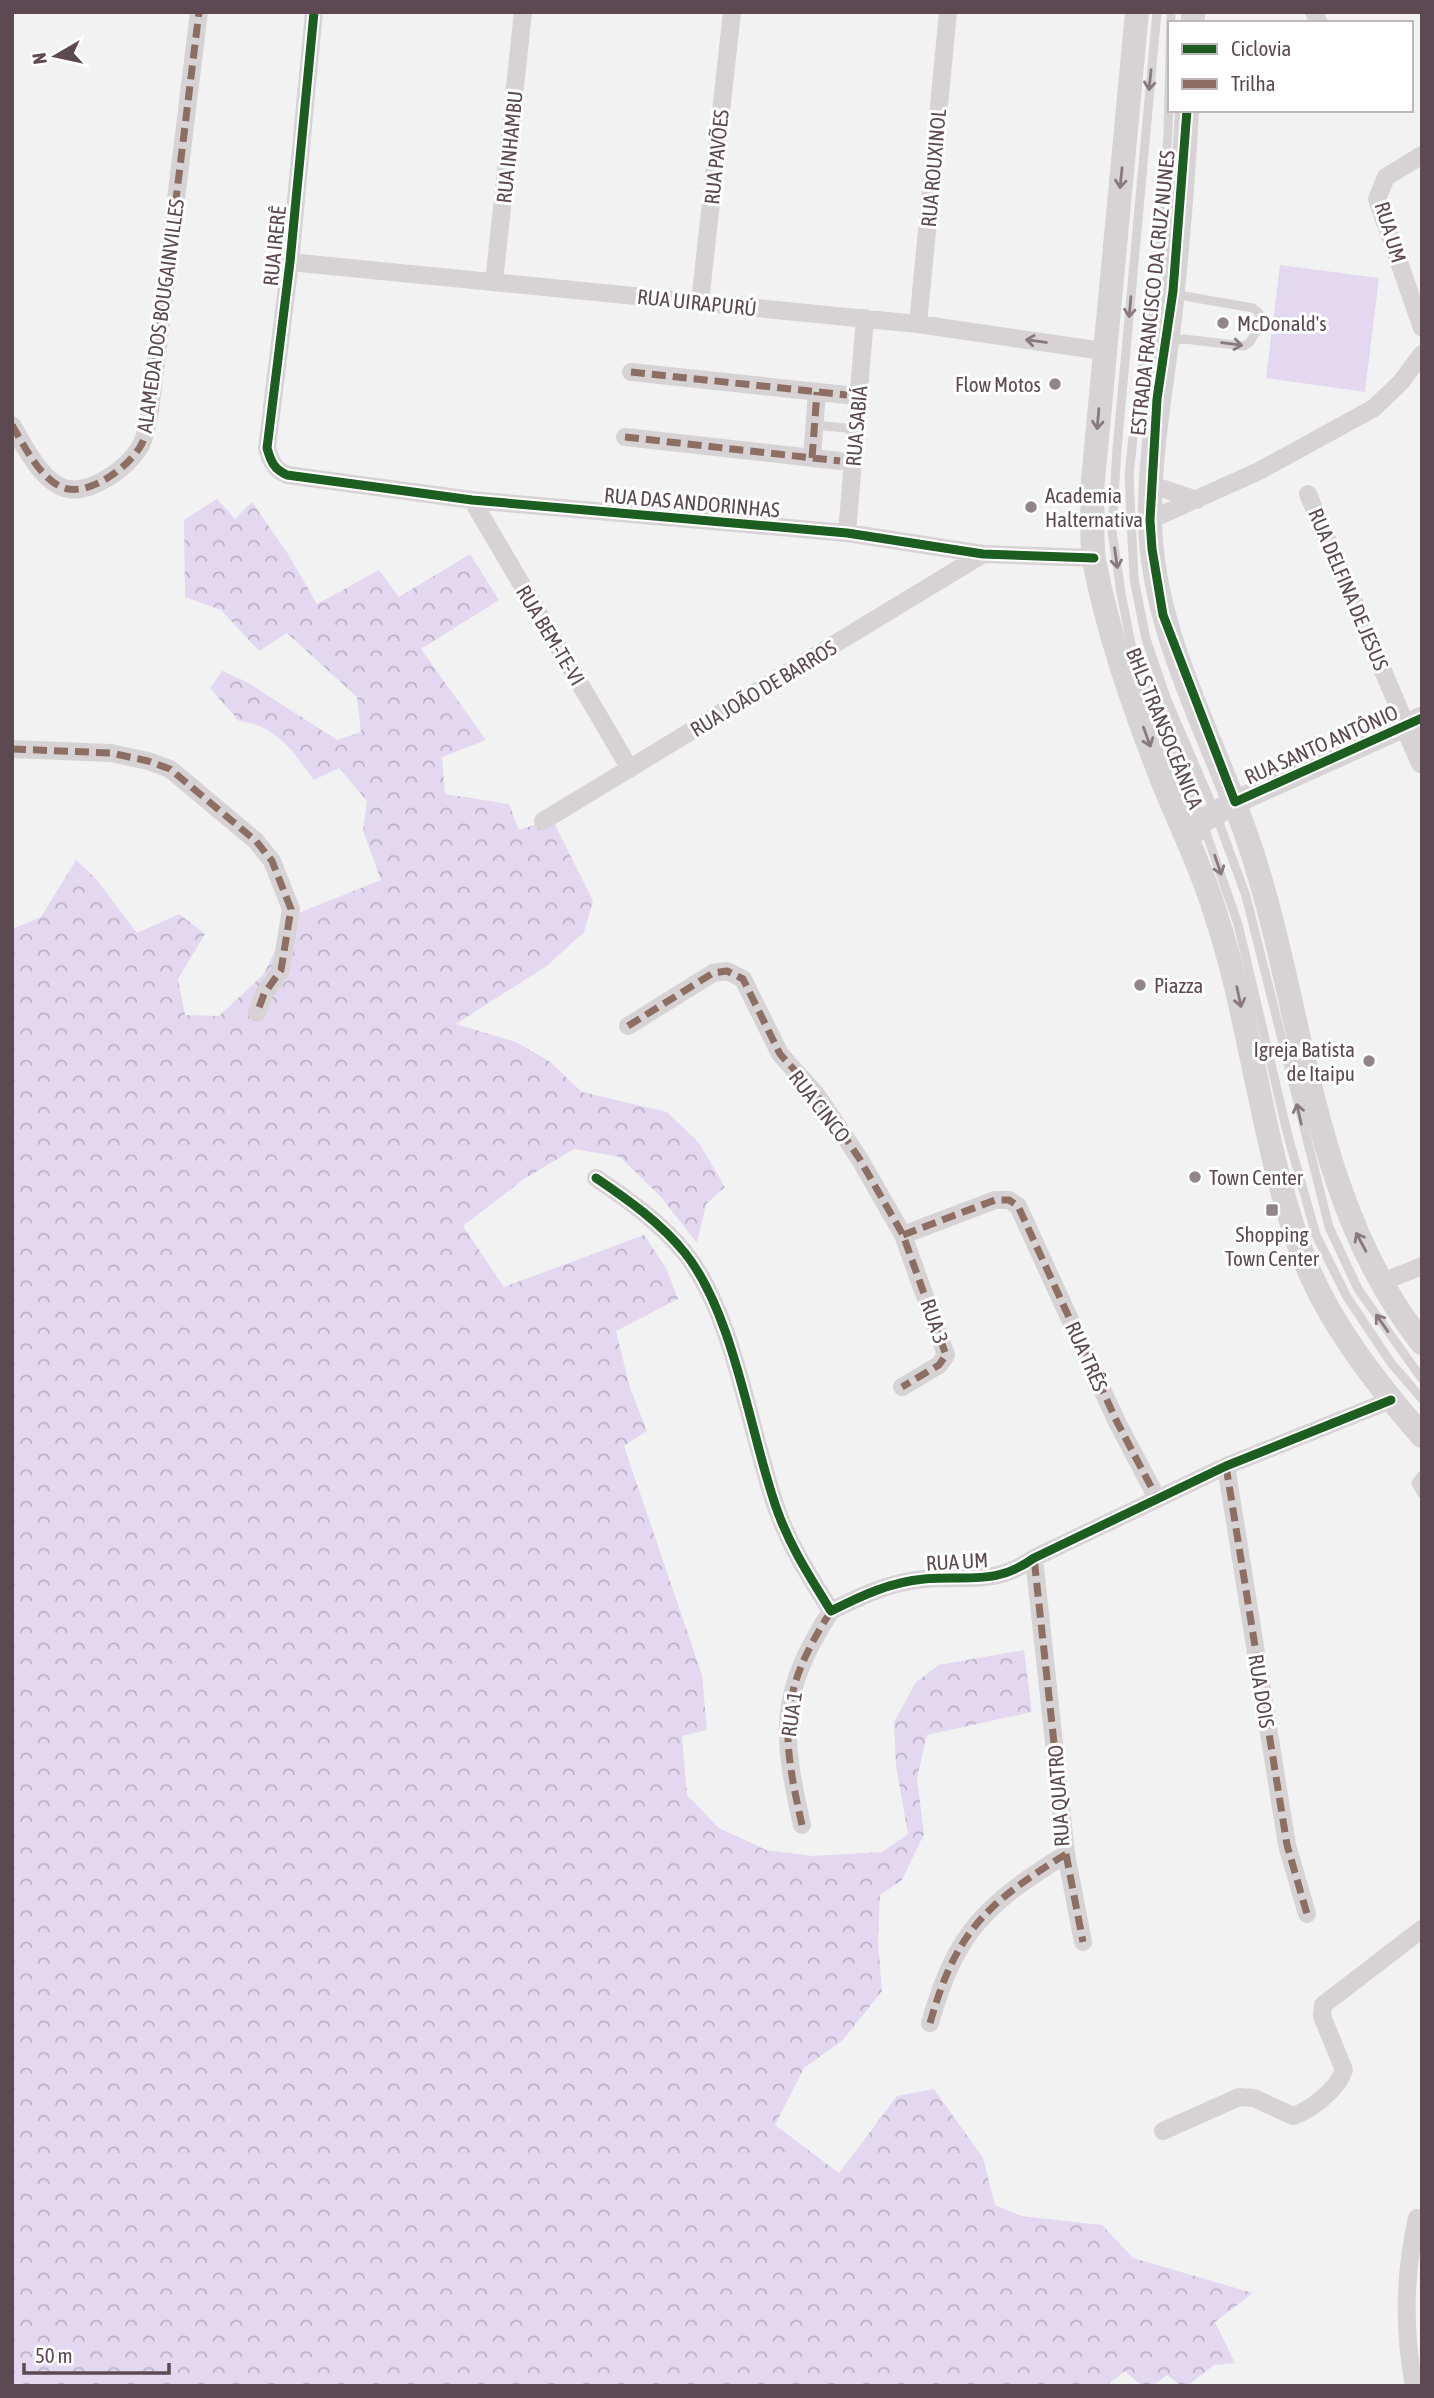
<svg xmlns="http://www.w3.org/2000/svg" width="1434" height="2398" font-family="'Asap Condensed',sans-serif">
  <defs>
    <pattern id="forest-crowns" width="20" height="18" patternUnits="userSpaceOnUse" patternTransform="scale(1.75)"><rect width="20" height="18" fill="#e3d8f0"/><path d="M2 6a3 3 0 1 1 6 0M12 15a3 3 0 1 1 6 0" fill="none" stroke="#bbb1c5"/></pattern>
  </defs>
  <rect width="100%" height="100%" fill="#f2f2f2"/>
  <path fill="url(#forest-crowns)" d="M217,499L235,519L252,502L288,554L317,604L379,570L399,597L470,554L499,600L421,649L486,740L442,757L445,794L509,804L519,830L552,819L593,901L584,932L548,965L456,1024L516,1042L549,1061L582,1092L667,1112L699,1143L725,1187L706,1204L697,1243L661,1197L620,1157L574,1149L524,1179L463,1226L504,1287L644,1235L666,1268L678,1299L616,1331L630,1388L647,1431L624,1446L702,1675L707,1730L682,1736L687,1795L719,1828L766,1850L813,1856L882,1852L908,1834L896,1766L894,1722L916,1682L939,1665L1024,1650L1032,1712L927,1735L917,1778L924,1834L902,1880L880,1895L878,1941L882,1991L843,2040L804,2068L775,2125L839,2173L897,2096L934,2089L983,2158L995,2205L1021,2216L1102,2225L1133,2258L1253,2293L1215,2322L1235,2363L1214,2365L1187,2386H1181L1167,2375L1152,2386H1142L1125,2371L1106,2386H12V929L41,917L76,860L96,879L137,933L179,914L205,934L178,979L185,1015L219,1016L264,974L291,916L381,880L363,831L367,801L339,768L314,780C293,752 277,725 239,721L210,688L222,671L247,682L337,740L361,732L357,697L287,633L259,651L221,610L185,597L184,520Z"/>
  <path fill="#e3d8f0" d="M1280,265L1379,278L1365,392L1266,378Z"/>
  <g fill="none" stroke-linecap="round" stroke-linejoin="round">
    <path stroke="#d7d3d4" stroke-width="9" d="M1157,12L1117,449L1112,531L1121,593L1131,644L1202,821L1238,924L1288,1136L1316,1235L1347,1297L1391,1363L1422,1399
      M1171,12L1168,134L1155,288L1136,408L1129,476L1134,579L1146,639L1167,700L1215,812L1246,896L1329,1227L1358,1289L1422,1379
      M1170,341L1184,339L1244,346L1250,342L1261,323L1259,313L1253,308L1179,295L1176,291
      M814,425L856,429
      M1422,1475L1416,1483L1422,1494"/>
    <path stroke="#d7d3d4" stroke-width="18" d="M314,12L290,262L267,448C271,462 274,469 287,475L472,500L847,533L983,554L1094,558
      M1314,12L1319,23
      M1422,155L1386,177L1377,199L1422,328
      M290,262L918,324L1103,351
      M494,282L523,12
      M700,302L732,12
      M918,324L948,12
      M631,372L847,395
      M12,425C24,445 42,484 68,489C93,493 127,468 140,447C146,438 147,422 150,411L199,12
      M625,437L840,461
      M812,458L817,392
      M1152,485L1197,500
      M1308,494L1406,725
      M472,500L630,769
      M1150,520L1259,471L1374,408L1401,382L1422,354
      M847,533L865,318
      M12,749L111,753L148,761L170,769L256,841L272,861L291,909L281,970L264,994L257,1013
      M543,821L983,554
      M628,1026L713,973L727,971L743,979L780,1054L816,1094L859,1158L903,1235L946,1355L939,1365L902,1387
      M596,1178C627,1199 661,1223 685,1253C734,1314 750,1433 776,1507C789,1545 810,1577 831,1611C861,1596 890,1582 924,1579C968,1575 995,1586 1034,1558L1226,1466L1391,1400
      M903,1235L995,1200H1009L1018,1206L1117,1422L1157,1498
      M1382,1282L1422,1266
      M1226,1466L1287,1845L1307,1914
      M802,1825C781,1732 778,1694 831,1611
      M1066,1854L1083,1942
      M930,2023C956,1931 986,1904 1066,1854L1034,1558
      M1163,2131L1239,2097L1254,2098L1293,2116C1311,2110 1338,2089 1344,2070L1322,2016L1323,2005L1422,1929
      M1414,2386C1403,2328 1404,2275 1417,2218"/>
    <path stroke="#d7d3d4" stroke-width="23" d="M1406,725L1422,762
      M1235,802L1422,718"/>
    <path stroke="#d7d2d4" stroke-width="24" d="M1137,12L1092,491C1093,514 1091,538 1094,560C1108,634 1134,707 1161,777C1178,821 1200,863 1214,909C1252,1022 1261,1144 1303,1256C1328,1322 1376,1383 1422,1436
      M1193,23V12
      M1187,110C1184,170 1179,230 1173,290C1166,367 1149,443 1150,521C1152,636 1215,740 1250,846C1305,1011 1310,1202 1422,1343
      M1188,840L1202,821L1235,802"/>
    <path stroke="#8d6e63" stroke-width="7" stroke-dasharray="14 7" stroke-linecap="butt" d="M631,372L847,395
      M12,425C24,445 42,484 68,489C93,493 127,468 140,447C146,438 147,422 150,411L199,12
      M625,437L840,461
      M812,458L817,392
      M12,749L111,753L148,761L170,769L256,841L272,861L291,909L281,970L264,994L257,1013
      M628,1026L713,973L727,971L743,979L780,1054L816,1094L859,1158L903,1235L946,1355L939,1365L902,1387
      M903,1235L995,1200H1009L1018,1206L1117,1422L1157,1498
      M1226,1466L1287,1845L1307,1914
      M802,1825C781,1732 778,1694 831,1611
      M1066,1854L1083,1942
      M930,2023C956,1931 986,1904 1066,1854L1034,1558"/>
    <defs>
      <path id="cycleway" d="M314,12L290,262L267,448C271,462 274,469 287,475L472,500L847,533L983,554L1094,558
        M1187,110L1173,291L1157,399L1150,520L1152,549L1163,615L1235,802L1422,718
        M596,1178C627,1199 661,1223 685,1253C734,1314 750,1433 776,1507C789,1545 810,1577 831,1611C861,1596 890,1582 924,1579C968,1575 995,1586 1034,1558L1226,1466L1391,1400"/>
    </defs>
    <use href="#cycleway" stroke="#fff" stroke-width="13"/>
    <use href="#cycleway" stroke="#1b5e20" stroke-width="9"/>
  </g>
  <defs><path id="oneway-shaft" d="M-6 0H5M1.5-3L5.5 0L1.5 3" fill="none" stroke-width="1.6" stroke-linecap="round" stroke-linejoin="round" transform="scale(1.75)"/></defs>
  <g stroke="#887980">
    <use href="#oneway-shaft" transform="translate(1150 80) rotate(96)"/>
    <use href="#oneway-shaft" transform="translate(1121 178) rotate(96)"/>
    <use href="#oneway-shaft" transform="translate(1130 307) rotate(95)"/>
    <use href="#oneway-shaft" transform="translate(1036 341) rotate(-172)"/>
    <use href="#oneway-shaft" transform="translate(1232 344) rotate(7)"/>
    <use href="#oneway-shaft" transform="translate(1098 419) rotate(95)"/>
    <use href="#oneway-shaft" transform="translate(1116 558) rotate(82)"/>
    <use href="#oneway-shaft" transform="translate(1147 737) rotate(70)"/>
    <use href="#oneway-shaft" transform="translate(1218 865) rotate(71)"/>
    <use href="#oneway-shaft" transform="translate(1239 997) rotate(78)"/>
    <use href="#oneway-shaft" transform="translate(1299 1114) rotate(-103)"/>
    <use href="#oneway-shaft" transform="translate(1361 1242) rotate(-118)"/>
    <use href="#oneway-shaft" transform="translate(1382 1323) rotate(-125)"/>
  </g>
  <g fill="#91848a" stroke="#fff" stroke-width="2.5">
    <circle cx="1223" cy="323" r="7"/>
    <circle cx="1055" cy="384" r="7"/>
    <circle cx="1031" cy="507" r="7"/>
    <circle cx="1140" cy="985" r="7"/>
    <circle cx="1369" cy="1061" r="7"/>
    <circle cx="1195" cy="1177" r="7"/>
    <rect x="1265" y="1203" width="14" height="14" rx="3.5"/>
  </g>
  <g text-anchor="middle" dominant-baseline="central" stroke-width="6" stroke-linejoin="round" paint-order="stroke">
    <g font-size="21" fill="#5d4952" stroke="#fff">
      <text transform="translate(509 147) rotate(-84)">RUA INHAMBU</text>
      <text transform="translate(716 157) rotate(-84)">RUA PAVÕES</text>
      <text transform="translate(933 168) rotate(-85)">RUA ROUXINOL</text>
      <text transform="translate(1391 232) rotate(73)">RUA UM</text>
      <text transform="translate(274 246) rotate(-84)">RUA IRERÊ</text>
      <text transform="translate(1152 293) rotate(-84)">ESTRADA FRANCISCO DA CRUZ NUNES</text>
      <text transform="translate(697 302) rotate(6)">RUA UIRAPURÚ</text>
      <text transform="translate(160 316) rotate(-82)">ALAMEDA DOS BOUGAINVILLES</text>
      <text transform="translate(856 426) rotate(-85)">RUA SABIÁ</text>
      <text transform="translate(692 502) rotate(5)">RUA DAS ANDORINHAS</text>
      <text transform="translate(1349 589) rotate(67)">RUA DELFINA DE JESUS</text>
      <text transform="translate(551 635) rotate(59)">RUA BEM-TE-VI</text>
      <text transform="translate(763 688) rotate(-31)">RUA JOÃO DE BARROS</text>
      <text transform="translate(1165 728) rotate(68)">BHLS TRANSOCEÂNICA</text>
      <text transform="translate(1321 744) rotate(-24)">RUA SANTO ANTÔNIO</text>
      <text transform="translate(820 1106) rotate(52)">RUA CINCO</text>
      <text transform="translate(935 1321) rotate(71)">RUA 3</text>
      <text transform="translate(1087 1356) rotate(66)">RUA TRÊS</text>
      <text transform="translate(957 1561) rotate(-3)">RUA UM</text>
      <text transform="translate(1262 1691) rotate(81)">RUA DOIS</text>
      <text transform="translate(791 1714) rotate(-82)">RUA 1</text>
      <text transform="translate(1058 1796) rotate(-94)">RUA QUATRO</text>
    </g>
    <g font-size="21" fill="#5d4952" stroke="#fff" text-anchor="start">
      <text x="1237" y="323">McDonald's</text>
      <text x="1041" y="384" text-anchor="end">Flow Motos</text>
      <text x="1045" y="495">Academia<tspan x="1045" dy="24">Halternativa</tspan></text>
      <text x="1154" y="985">Piazza</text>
      <text x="1355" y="1049" text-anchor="end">Igreja Batista<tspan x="1355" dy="24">de Itaipu</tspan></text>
      <text x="1209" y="1177">Town Center</text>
      <text x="1272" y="1234" text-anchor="middle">Shopping<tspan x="1272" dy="24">Town Center</tspan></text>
    </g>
  </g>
  <rect width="1434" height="2398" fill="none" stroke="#5d4952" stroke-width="28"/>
  <rect x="1168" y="21" width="245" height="91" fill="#ffffff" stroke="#beb6ba" stroke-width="2"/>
  <rect x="1182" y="44" width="35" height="10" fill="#1b5e20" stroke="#beb6ba" stroke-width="2"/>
  <text x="1231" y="56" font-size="21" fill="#5d4952">Ciclovia</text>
  <rect x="1182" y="79" width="35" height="10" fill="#8d6e63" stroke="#beb6ba" stroke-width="2"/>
  <text x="1231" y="91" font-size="21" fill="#5d4952">Trilha</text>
  <g transform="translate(56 56) rotate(261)" stroke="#ffffff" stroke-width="5" paint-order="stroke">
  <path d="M0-5L12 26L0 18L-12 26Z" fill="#5d4952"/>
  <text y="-10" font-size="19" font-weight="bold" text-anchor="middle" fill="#5d4952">N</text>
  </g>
  <path d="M24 2363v10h145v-10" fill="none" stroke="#5d4952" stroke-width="3.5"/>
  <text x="35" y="2363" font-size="21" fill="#5d4952" stroke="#ffffff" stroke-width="5" paint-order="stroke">50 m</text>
</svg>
